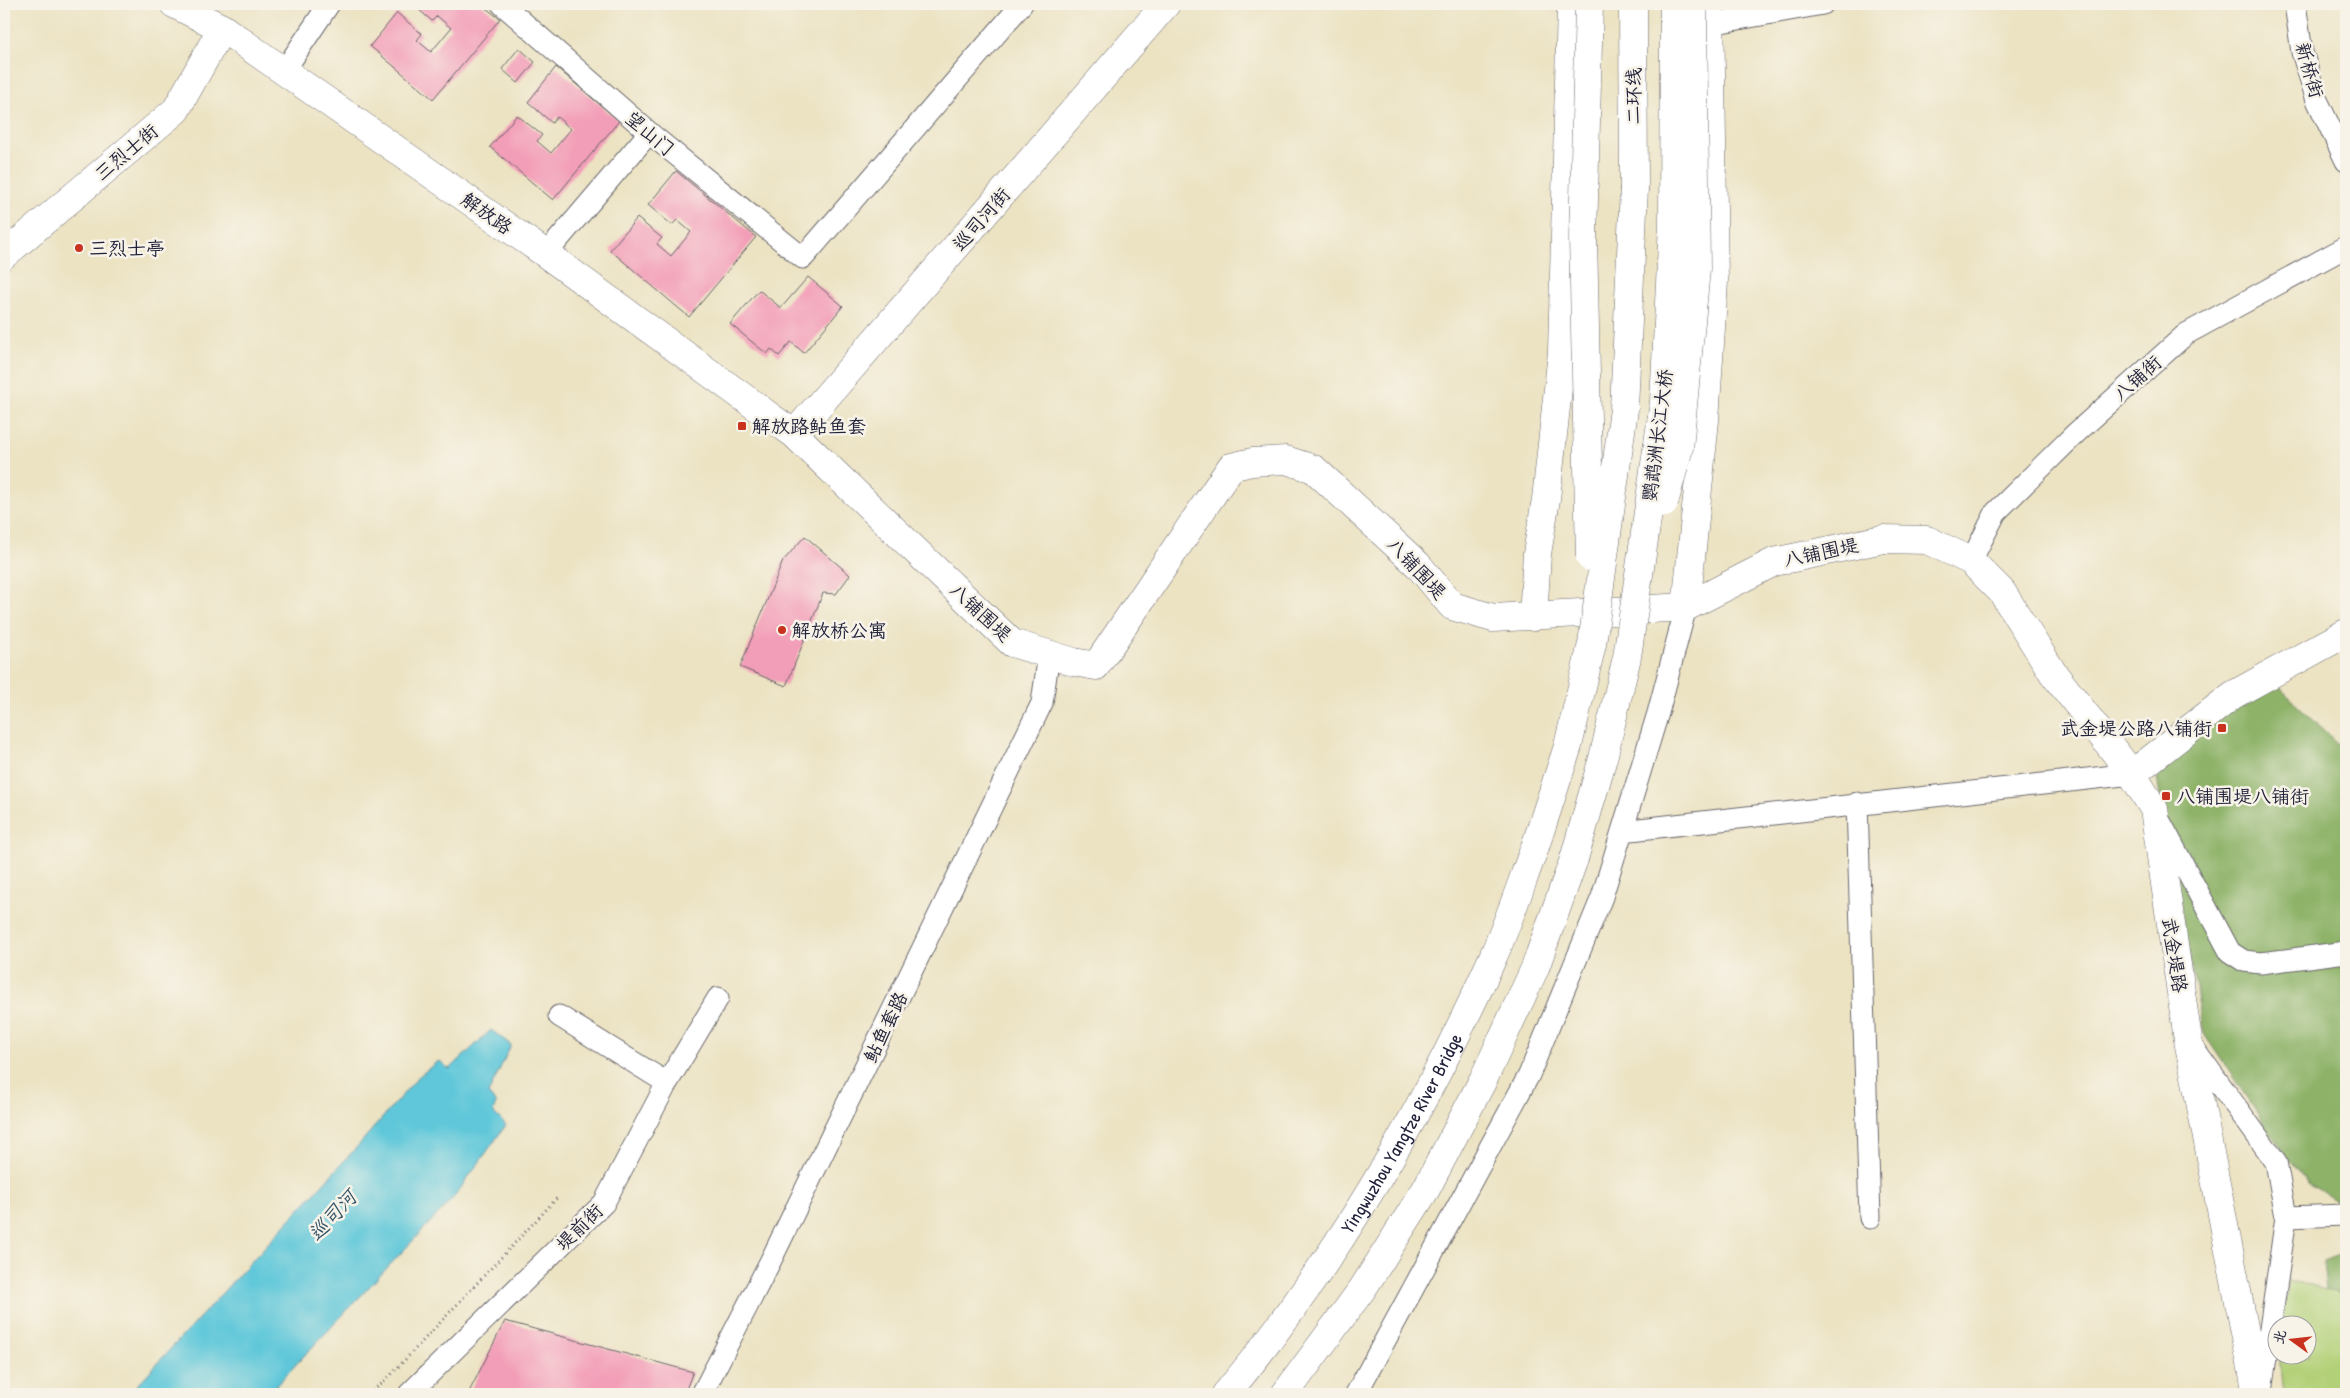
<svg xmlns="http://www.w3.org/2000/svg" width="2350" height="1398" font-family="'Patrick Hand','LXGW WenKai TC',sans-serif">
  <rect width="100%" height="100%" fill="#f7f3e8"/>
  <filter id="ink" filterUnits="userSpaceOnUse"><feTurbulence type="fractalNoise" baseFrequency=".02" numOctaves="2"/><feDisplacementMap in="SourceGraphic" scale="10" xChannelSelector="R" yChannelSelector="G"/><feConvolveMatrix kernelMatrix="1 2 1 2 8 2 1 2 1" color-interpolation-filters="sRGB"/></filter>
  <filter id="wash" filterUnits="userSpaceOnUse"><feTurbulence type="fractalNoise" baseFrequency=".0096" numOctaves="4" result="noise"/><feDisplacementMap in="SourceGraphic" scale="20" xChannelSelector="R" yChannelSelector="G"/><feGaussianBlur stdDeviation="1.12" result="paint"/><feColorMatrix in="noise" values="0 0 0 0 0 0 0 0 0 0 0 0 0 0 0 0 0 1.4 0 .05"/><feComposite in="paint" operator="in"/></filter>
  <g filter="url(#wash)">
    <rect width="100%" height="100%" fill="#ece3c3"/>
    <path fill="#b2d077" stroke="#6a7959" d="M2288,1280L2346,1295V1394H2283L2279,1356H2308V1326L2281,1325Z"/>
    <path fill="#8db268" stroke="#586a52" d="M2275,683L2338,744L2346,738V1203L2338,1202L2308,1183L2284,1153L2204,1034L2157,778L2238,701Z
      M2346,1238V1295L2327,1290L2324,1261L2342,1254Z"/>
    <path fill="#5ec7d9" stroke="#40748a" d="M491,1030L511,1045L488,1094L496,1103L493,1112L506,1125L455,1196L268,1394H129L356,1148L418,1077L437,1062L440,1061L449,1069L452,1067Z"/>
    <g id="blocks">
      <path fill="#f39eb8" d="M412,4H481L500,19L433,99L370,46L397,13L422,34L417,40L431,52L451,28L437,16L432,21Z
        M519,48L535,62L518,83L502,69Z
        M556,67L619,121L553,200L490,147L517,115L542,135L537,141L551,153L571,129L557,117L552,123L528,102Z
        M676,171L756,237L689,317L610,250L637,218L662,238L657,244L671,256L691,232L677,220L672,225L648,205Z
        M808,277L843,306L804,353L791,342L779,356L771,349L767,354L730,324L759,290L781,308Z
        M805,536L850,575L836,594L823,593L786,686L740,667L783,561Z
        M505,1321L693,1372L684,1394H468Z"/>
    </g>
  </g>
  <g filter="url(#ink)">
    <use href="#blocks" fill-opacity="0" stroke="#69666b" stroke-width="1"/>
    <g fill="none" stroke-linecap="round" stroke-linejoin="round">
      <defs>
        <path id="street" d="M502,4L653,136L803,258L1022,4
          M2295,4L2302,52L2317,100L2346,161
          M1710,24L1823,4
          M284,71L329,4
          M546,254L649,133
          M1971,561L1996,512L2076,433L2186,334L2346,247
          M1857,803L1870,1218
          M2161,823L2230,952L2244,961L2261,963L2346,952
          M1622,831L2132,774
          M559,1016L667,1083
          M2190,1043L2276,1162L2286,1217
          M2261,1392L2286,1217L2346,1215
          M409,1394L604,1203L667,1083L718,998
          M702,1394L771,1260L1042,703L1049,654
          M1356,1394L1529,1075L1602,897L1658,713L1686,607"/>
        <path id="secondary" d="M174,4L222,28L546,254L794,434L1012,643L1074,662L1096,666L1231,467L1252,462L1286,460L1314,469L1418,565L1452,606L1493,618L1686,607L1774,562L1883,539L1927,540L1971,561L2002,592L2053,673L2132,774L2154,809L2188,1040L2257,1394
          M4,255L176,110L222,28
          M794,434L1166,4
          M1686,607L1705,420L1714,281L1710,4
          M1533,617L1537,554L1546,499L1562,352L1571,4
          M2132,774L2233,695L2346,633"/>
        <g id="highway">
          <path d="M1633,4L1634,188"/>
          <path id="s1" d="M1226,1394C1336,1262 1423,1113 1493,957C1509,921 1521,884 1535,847"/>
          <path d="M1285,1394L1363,1288L1426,1189L1483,1080L1535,968L1574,859"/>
        </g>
      </defs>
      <use href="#street" stroke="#69666b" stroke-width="23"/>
      <use href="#secondary" stroke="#69666b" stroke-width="29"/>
      <use href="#highway" stroke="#69666b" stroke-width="29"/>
      <path stroke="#69666b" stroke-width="3" stroke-dasharray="1 4" stroke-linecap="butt" d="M369,1394L386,1380L559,1196"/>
      <use href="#street" stroke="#fff" stroke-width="21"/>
      <use href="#secondary" stroke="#fff" stroke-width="28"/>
      <use href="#highway" stroke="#fff" stroke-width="28"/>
      <defs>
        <path id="highway-bridge" d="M1589,4L1583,237L1590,557
          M1664,503L1679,448L1696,269L1693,11
          M1535,847L1568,746L1592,644L1624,409L1634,188
          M1574,859L1603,758L1627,657L1664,402L1673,224L1674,4"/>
      </defs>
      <use href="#highway-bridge" stroke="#69666b" stroke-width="29" stroke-linecap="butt"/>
      <use href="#highway-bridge" stroke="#fff" stroke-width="28"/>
    </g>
  </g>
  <g fill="#c8321e" stroke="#f7f3e8" stroke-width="2">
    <circle cx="79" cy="248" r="5"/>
    <rect x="737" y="421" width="10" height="10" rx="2.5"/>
    <circle cx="782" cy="630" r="5"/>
    <rect x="2217" y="723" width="10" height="10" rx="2.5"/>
    <rect x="2161" y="791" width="10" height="10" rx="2.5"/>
  </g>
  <g text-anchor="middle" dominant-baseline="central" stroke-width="5" stroke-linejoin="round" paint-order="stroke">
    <g font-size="19" fill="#22223b" stroke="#f7f3e8">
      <text transform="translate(2310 70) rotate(74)">新桥街</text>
      <text transform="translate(1633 96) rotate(-90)">二环线</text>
      <text transform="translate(650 133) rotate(40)">望山门</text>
      <text transform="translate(126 152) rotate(-40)">三烈士街</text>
      <text transform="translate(487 213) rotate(35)">解放路</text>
      <text transform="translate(981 219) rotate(-49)">巡司河街</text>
      <text transform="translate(2137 378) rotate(-42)">八铺街</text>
      <text transform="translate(1657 435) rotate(-83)">鹦鹉洲长江大桥</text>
      <text transform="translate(1821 552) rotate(-12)">八铺围堤</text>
      <text transform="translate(1417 568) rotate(47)">八铺围堤</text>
      <text transform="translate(981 612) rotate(43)">八铺围堤</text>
      <text transform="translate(2175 955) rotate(81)">武金堤路</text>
      <text transform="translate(885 1027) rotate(-64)">鲇鱼套路</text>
      <text stroke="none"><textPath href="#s1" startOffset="315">Yingwuzhou Yangtze River Bridge</textPath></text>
      <text transform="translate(579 1227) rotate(-45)">堤前街</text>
    </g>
    <g font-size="19" fill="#22223b" stroke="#f7f3e8" text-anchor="start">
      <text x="89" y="248">三烈士亭</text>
      <text x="752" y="426">解放路鲇鱼套</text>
      <text x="792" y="630">解放桥公寓</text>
      <text x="2212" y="728" text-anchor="end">武金堤公路八铺街</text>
      <text x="2176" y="796">八铺围堤八铺街</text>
    </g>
    <g font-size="20" font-style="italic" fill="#34546a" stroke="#f7f3e8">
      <text transform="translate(332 1215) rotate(-47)">巡司河</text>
    </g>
  </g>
  <rect width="2350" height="1398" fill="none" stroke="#f7f3e8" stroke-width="20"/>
  <g transform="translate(2292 1340) rotate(285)"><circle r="24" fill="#f7f3e8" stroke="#a29fa3"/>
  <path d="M0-4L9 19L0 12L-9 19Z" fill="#c8321e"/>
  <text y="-8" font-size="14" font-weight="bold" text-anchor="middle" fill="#22223b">北</text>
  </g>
</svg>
